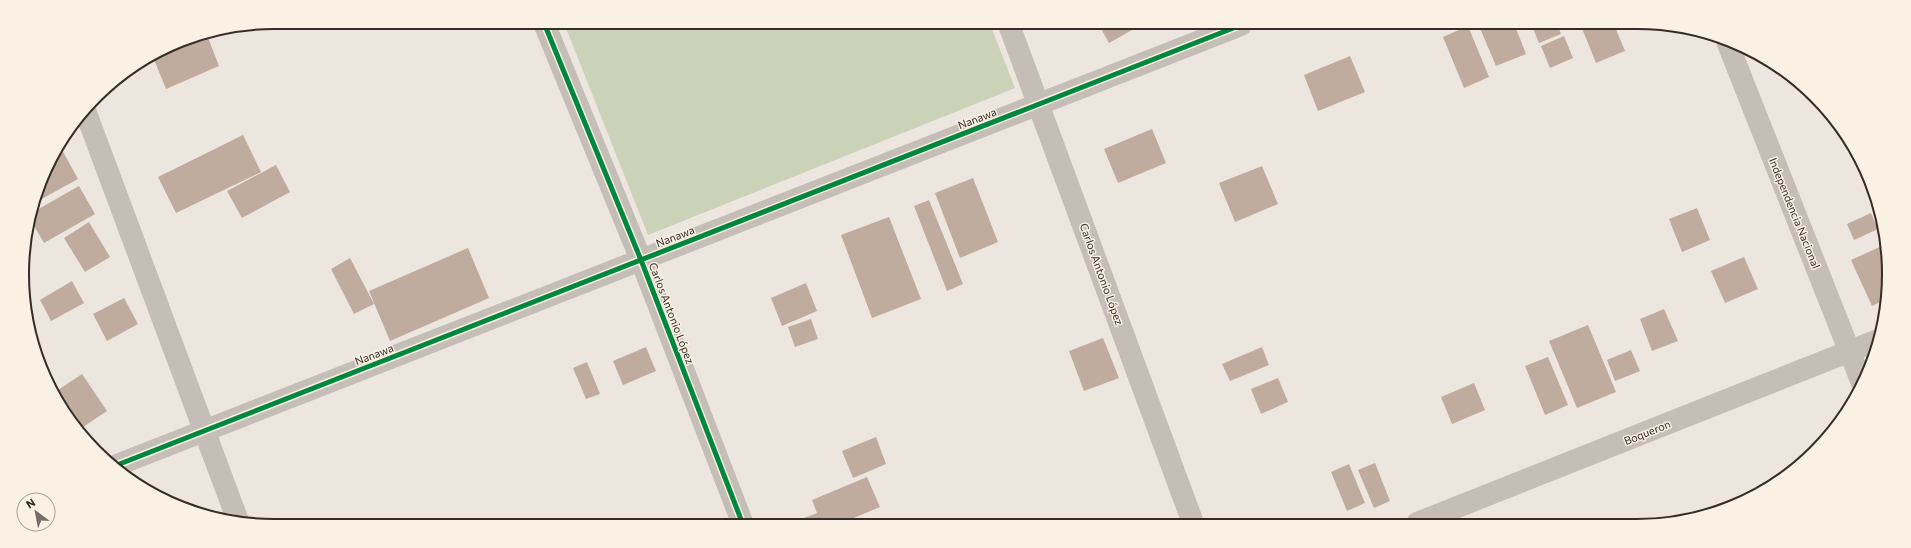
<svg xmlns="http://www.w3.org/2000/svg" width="1911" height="548" font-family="Commissioner,sans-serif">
  <rect width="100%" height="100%" fill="#ece6de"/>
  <path fill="#cbd2b8" d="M564,23L990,24L1015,88L648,235Z"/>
  <path fill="#c0ab9f" d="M1099,25H1141L1109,43Z
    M1468,26L1489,77L1464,88L1443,37Z
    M1479,26H1515L1526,54L1496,66Z
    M1532,26H1558L1561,34L1539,43Z
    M1581,26L1615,27L1625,51L1596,63Z
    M207,35L219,66L166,89L153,57L167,48L187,39Z
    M1564,36L1573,58L1550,68L1541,46Z
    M1350,56L1365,92L1318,111L1304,75Z
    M1152,129L1166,163L1118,183L1104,149Z
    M243,135L261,172L176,213L158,177Z
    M62,150L78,179L38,201L48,163L54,155Z
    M276,165L290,192L242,218L227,191Z
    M1262,166L1278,204L1235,222L1219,183Z
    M973,178L998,242L960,258L935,193Z
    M79,186L95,214L44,243L32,222L35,211Z
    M929,200L963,284L947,291L914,206Z
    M1697,208L1710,240L1682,252L1669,219Z
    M1871,213L1878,229L1854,240L1847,224Z
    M889,217L921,299L872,318L841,235Z
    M89,222L110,257L85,272L64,238Z
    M1884,245V300L1872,306L1851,260Z
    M468,248L489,298L390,341L369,291Z
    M1744,257L1758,289L1725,303L1711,271Z
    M350,258L374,304L354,314L331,269Z
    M72,281L84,303L51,321L40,300Z
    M806,283L817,311L782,326L771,298Z
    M124,298L138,324L107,341L93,314Z
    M1664,309L1678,341L1652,351L1640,319Z
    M811,319L818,339L795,347L788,327Z
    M1588,325L1616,392L1577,408L1549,341Z
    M1103,338L1119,378L1084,391L1069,351Z
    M646,347L656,371L623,385L613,361Z
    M1262,347L1269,365L1230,381L1222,364Z
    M1631,350L1640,371L1615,381L1607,360Z
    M1548,357L1568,405L1545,415L1525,366Z
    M587,362L600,394L586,399L573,368Z
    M82,374L107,411L83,427L58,390Z
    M1278,378L1288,402L1261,414L1251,389Z
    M1474,383L1485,410L1452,424L1441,397Z
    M876,437L886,464L853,478L842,451Z
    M1375,463L1390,501L1374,508L1358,470Z
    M1349,464L1365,503L1347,511L1331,472Z
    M867,477L880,507L844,522H794L817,513L812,500Z"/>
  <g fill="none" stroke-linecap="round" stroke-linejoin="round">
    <path stroke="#c5beb7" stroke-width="22" d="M544,23L641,260L742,522
      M1009,25L1193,523
      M1728,44L1862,383
      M86,113L238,521
      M117,465L1241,25
      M1417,523L1878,340"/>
    <defs>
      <path id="cycleway" d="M544,23L641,260L742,522
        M117,465L1241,25"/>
    </defs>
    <use href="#cycleway" stroke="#f9f1e4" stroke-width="8"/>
    <use href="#cycleway" stroke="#00873e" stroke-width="5"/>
  </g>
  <g text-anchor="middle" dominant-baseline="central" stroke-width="3" stroke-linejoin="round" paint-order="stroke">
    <g font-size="11" fill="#352c26" stroke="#f9f1e4">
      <text transform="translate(977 118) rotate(-21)">Nanawa</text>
      <text transform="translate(1795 213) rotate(68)">Independencia Nacional</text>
      <text transform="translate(675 236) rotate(-21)">Nanawa</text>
      <text transform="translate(1102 274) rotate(70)">Carlos Antonio López</text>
      <text transform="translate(672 313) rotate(69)">Carlos Antonio López</text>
      <text transform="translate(374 354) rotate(-21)">Nanawa</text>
      <text transform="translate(1647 432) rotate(-22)">Boqueron</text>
    </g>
  </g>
  <path d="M0 0H1911V548H0ZM274 29H1637A245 245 0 0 1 1882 274V274A245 245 0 0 1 1637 519H274A245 245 0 0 1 29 274V274A245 245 0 0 1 274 29Z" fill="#f9f1e4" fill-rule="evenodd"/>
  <path fill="none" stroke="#352c26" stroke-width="2" d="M274 29H1637A245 245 0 0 1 1882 274V274A245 245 0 0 1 1637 519H274A245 245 0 0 1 29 274V274A245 245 0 0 1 274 29Z"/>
  <g transform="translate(36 512) rotate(328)"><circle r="19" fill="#f9f1e4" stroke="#aba298"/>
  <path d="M0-3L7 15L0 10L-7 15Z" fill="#756d66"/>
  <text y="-6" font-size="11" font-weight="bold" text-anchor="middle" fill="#352c26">N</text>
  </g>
</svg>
